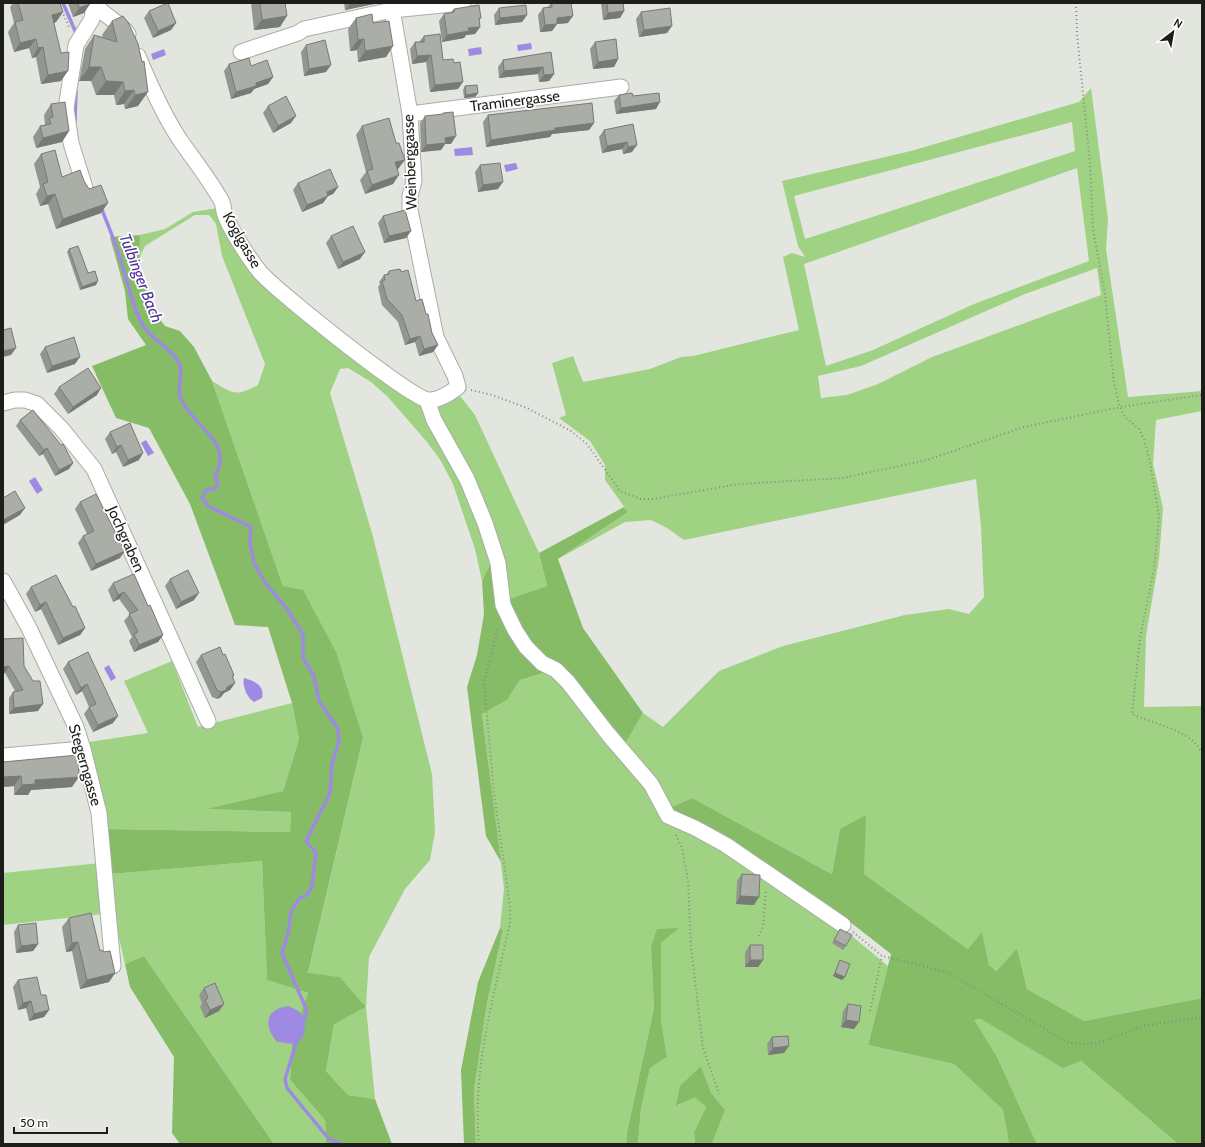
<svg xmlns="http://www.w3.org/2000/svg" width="1205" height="1147" font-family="Cabin,sans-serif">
  <rect width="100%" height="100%" fill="#e2e6df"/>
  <path fill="#a0d284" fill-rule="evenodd" d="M1091,88L1108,219L1106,249L1128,397L1202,391V411L1156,420L1153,464L1163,508L1159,559L1146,636L1144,707L1202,706V998L1084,1021L1027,989L1017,948L998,971L989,965L982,933L968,949L864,874L840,829L832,874L692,798L671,808L688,819L724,847L841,927L888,966L868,1045L954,1064L1003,1110L1009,1144H712L725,1110L711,1094L701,1066L677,1106L695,1096L706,1107L694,1132L695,1144H638L641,1109L650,1068L667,1057L661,1020V943L678,928L651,947L654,1008L627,1132L626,1144H476L474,1090L487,1003L503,930L500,928L504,888L482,714L507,700L520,680L544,673L549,660L566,670L626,741L643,713L663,727L719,671L783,646L905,615L949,609L969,614L984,597L981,527L976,479L684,540L667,528L651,520L625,522L558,559L628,512L605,480V465L590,441L559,418L566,415L552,363L573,356L583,382L650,369L681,357L693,356L799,330L783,257L792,253L805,257L798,246L782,181L911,151L1079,102ZM1072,122L1075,151L805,239L794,196ZM1077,168L1089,261L974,304L873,350L826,366L804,264ZM1097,268L1101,295L932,357L878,384L847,395L821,398L818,376L861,366L1025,294Z
    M218,208L279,295L440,402L460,396L475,415L539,553L547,586L494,605L495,574L492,560L482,581L475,549L453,484L441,461L427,442L387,396L371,382L348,368L340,369L330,393L372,533L432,774L435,832L430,860L405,889L369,957L366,1007L375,1099L348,1095L326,1071L334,1023L366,1007L340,977L308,974L363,738L283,586L212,381C234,394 234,397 258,385L265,364L222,256L216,224L209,215H195L145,246L141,254L139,268L140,235L165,229L193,212Z
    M172,661L198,727L292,703L299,739L283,791L209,809L291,812L290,832L108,829L89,742L148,733L124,681Z
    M262,861L267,980L308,993L292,1038L290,1080L325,1120L326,1144H274L144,956L125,964L114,916L111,874Z
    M100,863L102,914L3,925V873Z
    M981,1019L1081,1061L1178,1144H1037L997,1057L973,1020Z"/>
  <path fill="#86bc66" d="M140,235L139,268L154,311L165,326L180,331L194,347L212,381L283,586L303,590L336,652L363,738L308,973L340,977L366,1007L334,1024L326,1071L348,1095L375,1099L392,1144H326L325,1120L290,1080L292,1038L308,993L267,980L262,861L111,874L108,829L290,832L291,812L207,809L283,791L299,739L292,703L268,627L235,625L190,504L149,428L116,418L92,366L146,345L128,319L125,291L110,237Z
    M624,507L628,512L558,559L583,628L643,713L626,742L566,670L549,660L544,673L520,680L507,700L482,714L501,862L486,836L467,687L477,655L484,614L482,581L492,560L495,574V604L547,586L539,553Z
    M692,798L832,874L840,829L866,815L864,874L968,949L982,932L989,965L997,971L1017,948L1027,989L1084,1021L1202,998V1144H1178L1081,1061L1063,1068L981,1019L974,1020L997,1057L1037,1144H1009L1003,1110L954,1064L868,1045L891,954L831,907L670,808Z
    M500,928L503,930L487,1003L474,1090L476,1144H464L461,1070L478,982Z
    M679,928L661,943V1020L667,1057L650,1068L641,1109L638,1144H626L627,1132L654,1008L651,947L657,929Z
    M144,956L274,1144H180L172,1133L174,1057L130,987L125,964Z
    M701,1066L711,1093L725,1110L712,1144H695L694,1132L706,1107L695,1097L676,1106L680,1086Z"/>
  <path fill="#9e8ae3" d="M531,43L532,49L518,51L517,45Z
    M481,47L482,54L469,56L468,49Z
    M164,49L166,55L153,60L151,54Z
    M472,147L473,155L455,156L454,149Z
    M516,163L518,169L506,172L504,165Z
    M146,440L154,453L148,456L141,443Z
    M35,477L43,490L37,494L29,481Z
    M109,665L116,678L111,681L104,668Z
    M244,678C254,681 265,685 262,698L254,702C247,698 242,686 244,678Z
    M289,1006C292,1008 297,1010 300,1012C307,1019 307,1040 296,1043C291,1045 283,1042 277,1042C263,1025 265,1009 289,1006Z"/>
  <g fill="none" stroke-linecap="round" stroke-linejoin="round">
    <path stroke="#9e8ae3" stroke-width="3.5" d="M63,3L76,33
      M75,121L76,91
      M101,207C107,223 114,239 119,255C127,278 131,303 142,324C151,339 174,351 179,363C184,374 176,388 181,399C193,427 235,443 215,475L218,485L214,489L206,490L202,498L208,506L251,527L250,544L254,563L266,584L288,610L303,635V658L314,676L319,701L338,729L339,741L332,764L330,793L306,841L316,853L312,886L308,894L299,899L291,912L288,934L282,953L307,1011L302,1025
      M297,1040L285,1079L287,1088L328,1138L341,1144"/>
    <defs>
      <path id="minor" d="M94,3C103,16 119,21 128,34
        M241,52L298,33L304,29L392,10L463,3
        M138,56C150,85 163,114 180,140C194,160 209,179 221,200C224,205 223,210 225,215C230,229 250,260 260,272C276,291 409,397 428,400C439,401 450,393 458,387L455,376L436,337L410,210V196L414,181L410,114L391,3
        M410,114L621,87
        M85,188L71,143L66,108L76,45L92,19L94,4
        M427,400L434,420L467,479L485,523L498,563L503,605L515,630L526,647L542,663L556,670L568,682L608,734L651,784L668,816L695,828L726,845L843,925
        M3,403L15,400H25L37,404L61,428L94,469L208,721
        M3,581L28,626L76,727L83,749L99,813L113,966
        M3,756L83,749"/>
    </defs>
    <use href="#minor" stroke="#a8ada6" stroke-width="17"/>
    <path stroke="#878a85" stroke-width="2" stroke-dasharray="1 3" stroke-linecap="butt" d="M1076,3L1077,34L1090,163L1093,229L1105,294L1114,384L1120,407L1125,417L1139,429L1144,439L1150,462L1159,517L1154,569L1140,638L1132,714C1151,723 1195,731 1202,754
      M62,11L70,29
      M471,390L492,395L527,408L571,431L587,444L620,491L641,499H653L739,484L843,478L927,460L1024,427L1120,407L1202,395
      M676,835L682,848L688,880L691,947L703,1048L719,1094
      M853,932L882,956L947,972L1069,1043L1089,1044L1105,1041L1143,1026L1202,1017
      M759,936L763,927L766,889
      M870,1011L882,956
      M479,1144C472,1069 494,995 510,923V906L494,793L484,682L498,627"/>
    <use href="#minor" stroke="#fff" stroke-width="15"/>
  </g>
  <path fill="#929690" d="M13,3H60L63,12L56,22L54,23L61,81L41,84L36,57L32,58L29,48L14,52L8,32L14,23L10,7Z
    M68,3H90L84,13L73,17Z
    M251,3H285L280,27L254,30Z
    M344,3H375L374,4L345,10Z
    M551,3H571L568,23L557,24L552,31L540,32L538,15L543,8L548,7Z
    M601,3H623L624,11L620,18L603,20Z
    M499,8L527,15L522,22L495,25L494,15Z
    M454,9L481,18L479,21L480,27L475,34L466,35L464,38L442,42L439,21L444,14L451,12Z
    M149,11L176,23L171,30L153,38L144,18Z
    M641,12L667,33L639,37L636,19Z
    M123,16L138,106L125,109L124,104L116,105L114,95H96L91,81H79L85,49L94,35L103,37L102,35L112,21Z
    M356,18L373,23L393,46L386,57L358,62L357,50L350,51L348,29Z
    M424,36L443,60L458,89L430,92L426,62L412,64L410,49L415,42H419Z
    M595,42L618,59L614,67L593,69L590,49Z
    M306,45L326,72L304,76L301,52Z
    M551,52L554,74L549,81L539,82L538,74L499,78L498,67L503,60Z
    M229,64L251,66L273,77L268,84L254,89L251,93L231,99L224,71Z
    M465,86L478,93L475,97L464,98L463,90Z
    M619,95L633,96L656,109L616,114L614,101Z
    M51,104L69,131L62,142L36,148L33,137L40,126L45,125V124L44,115Z
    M268,106L291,123L273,133L263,113Z
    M443,113L451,144H445L441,150L421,152L420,123L425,116L442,115Z
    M488,115L594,123L589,130L552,134L550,137L486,147L483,122Z
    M633,124L632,152L623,154L622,149L602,153L599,137L604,130Z
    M362,126L398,169V170L393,184L365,194L360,180L366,172L356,135Z
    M41,154L62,177L84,181L101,213L56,229L48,204L40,206L36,194L40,187L34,164Z
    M480,165L498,189L478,192L475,172Z
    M298,183L338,187L333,194L328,196L323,203L302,212L293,190Z
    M383,216L411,231L406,238L384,243L378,223Z
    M331,236L360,259L338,269L326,243Z
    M69,249L88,273L96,285L80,290L67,252Z
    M389,271L401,272L416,301L438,345L433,352L419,356L415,342L405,345L398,322L382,305L378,287L380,284L379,282L384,275H386Z
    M45,347L75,364L47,373L40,354Z
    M59,387L97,395L68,414L54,394Z
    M20,420L73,463L69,469L55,476L43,454L39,456L16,426Z
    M110,432L139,460L123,467L116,452L112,454L105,439Z
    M80,502L120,558L91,571L78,543L83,536L87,534L75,509Z
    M170,579L194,600L176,609L165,586Z
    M113,583L148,606L163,635L158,642L134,652L129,641L132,637L124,621L130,614L119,599L113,602L108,590Z
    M31,587L73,607L85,628L80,635L58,645L41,609L35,612L26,594Z
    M3,639L24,666L38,711L9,714V698L13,692L15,691L5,673Z
    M88,652L113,723L93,732L84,714L89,707L82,691L76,695L63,669L68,662Z
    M201,655H223L234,675L233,678L235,683L230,690L224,693L221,697L217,699L212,697L196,662Z
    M3,762L72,787L31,790L28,795H14V786L3,787Z
    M742,874L754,905L736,904L737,881Z
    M69,918L100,951L103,952L115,973L109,982L80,989L72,951L66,952L62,927Z
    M18,925L38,944L33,951L16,953L14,932Z
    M840,929L846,946L843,950L832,943Z
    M750,945L763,960L758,967H745V952Z
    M840,960L842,980L833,976L838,964Z
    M18,980L41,995L49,1010L44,1017L29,1021L26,1008L18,1010L13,987Z
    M204,988L219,1011L205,1018L200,1007L202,1003L199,995Z
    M848,1004L854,1029L841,1027L843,1011Z
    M772,1037L784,1053L768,1055L767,1044Z"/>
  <path fill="#777a75" d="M350,3H375L374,4L345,10Z
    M90,4L84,13L73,17L79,8Z
    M624,11L620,18L603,20L608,13Z
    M63,12L56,22L45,25L52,15Z
    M527,15L522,22L495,25L500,18Z
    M287,16L280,27L254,30L262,20Z
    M573,16L568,23L557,24L552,31L540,32L545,25L557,18Z
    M176,23L171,30L153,38L158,31Z
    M672,26L667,33L639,37L644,30Z
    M480,27L475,34L466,35L464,38L442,42L447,35L468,28Z
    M36,39L29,48L14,52L20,43Z
    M364,39L357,50L350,51L358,40Z
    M393,46L386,57L358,62L365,51Z
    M43,47L36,57L32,58L38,48Z
    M431,55L426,62L412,64L417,56Z
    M618,59L614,67L593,69L598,62Z
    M331,65L326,72L304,76L309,69Z
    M89,67H101L91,81H79Z
    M543,67L538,74L499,78L504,71Z
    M68,71L61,81L41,84L48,75Z
    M554,74L549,81L539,82L544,75Z
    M273,77L268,84L254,89L251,93L231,99L236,92L256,83Z
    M106,81L123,82L114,95H96Z
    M463,82L458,89L430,92L435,85Z
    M134,90L124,104L116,105L125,91Z
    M148,92L138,106L125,109L135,95Z
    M478,93L475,97L464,98L466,95Z
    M660,102L656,109L616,114L621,108Z
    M296,116L291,123L273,133L278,126Z
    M594,123L589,130L552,134L550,137L486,147L491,140L555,128Z
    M69,131L62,142L36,148L43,138Z
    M456,136L451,144H445L441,150L421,152L426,145L445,138Z
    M627,142L622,149L602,153L607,146Z
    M637,145L632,152L623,154L628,147Z
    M405,160L398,169L389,171L395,162Z
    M399,175L393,184L365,194L372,185Z
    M503,182L498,189L478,192L483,185Z
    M338,187L333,194L328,196L323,203L302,212L307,205L327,192Z
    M55,194L48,204L40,206L47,196Z
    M108,203L101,213L56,229L63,219Z
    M411,231L406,238L384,243L389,236Z
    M365,252L360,259L338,269L343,262Z
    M98,281L96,285L80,290L82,287Z
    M420,336L415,342L405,345L410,339Z
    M438,345L433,352L419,356L424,349Z
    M16,348L11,355L3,357V351Z
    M80,357L75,364L47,373L52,366Z
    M101,388L97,395L68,414L73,407Z
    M121,445L116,452L112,454L117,447Z
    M47,448L43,454L39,456L44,450Z
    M143,453L139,460L123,467L128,460Z
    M73,463L69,469L55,476L59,470Z
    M25,508L20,515L3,525V520Z
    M125,551L120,558L91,571L96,564Z
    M124,592L119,599L113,602L118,595Z
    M199,593L194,600L176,609L181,602Z
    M46,602L41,609L35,612L40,605Z
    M85,628L80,635L58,645L63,638Z
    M163,635L158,642L134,652L139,645Z
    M9,666L5,673H3V667Z
    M235,683L230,690L224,693L221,697L217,699L221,692L227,687Z
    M87,684L82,691L76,695L81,688Z
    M43,704L38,711L9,714L14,708Z
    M118,716L113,723L93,732L98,725Z
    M21,776L14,786L3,787V777Z
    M79,777L72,787L31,790L28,795H14L22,785L35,780Z
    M740,896L759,897L754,905L736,904Z
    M78,942L72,951L66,952L72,943Z
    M38,944L33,951L16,953L21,946Z
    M750,960H763L758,967H745Z
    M115,973L109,982L80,989L87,980Z
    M835,973L845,977L842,980L833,976Z
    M31,1001L26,1008L18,1010L23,1003Z
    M224,1004L219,1011L205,1018L210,1010Z
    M49,1010L44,1017L29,1021L34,1014Z
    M846,1020L859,1022L854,1029L841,1027Z
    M789,1046L784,1053L768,1055L773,1048Z"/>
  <path fill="#aaaea7" stroke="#777a75" d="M18,3H60L63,12L52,15L61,53L69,52L68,71L48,75L43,47L38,48L36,39L20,43L15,22L23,20Z
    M78,3H90V4L79,8Z
    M168,3L176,23L158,31L149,11Z
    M260,3H285L287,16L262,20Z
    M552,3H571L573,16L557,18V24L545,25L543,8L552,7Z
    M607,3H623L624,11L608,13Z
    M479,5L481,18H479L480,27L468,28L469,31L447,35L444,14L454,12V9Z
    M526,5L527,15L500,18L499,8Z
    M670,8L672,26L644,30L641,12Z
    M372,14L373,23L389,21L393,46L365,51L364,39L358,40L356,18Z
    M123,16L129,24L138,44L142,62L144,61L148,92L135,95L134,90L125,91L123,82L106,81L101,67H89L94,35L117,42L112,21Z
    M440,34L443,60L453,59L454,63L460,62L463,82L435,85L431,55L417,56L415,42H424V36Z
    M616,39L618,59L598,62L595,42Z
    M325,40L331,65L309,69L306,45Z
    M551,52L554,74L544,75L543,67L504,71L503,60Z
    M249,58L251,66L267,60L273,77L256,83V86L236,92L229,64Z
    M477,85L478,93L466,95L465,86Z
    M632,93L633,96L659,93L660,102L621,108L619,95Z
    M286,96L296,116L278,126L268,106Z
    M65,102L69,131L43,138L40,126L51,124L49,118L53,117L51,104Z
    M592,103L594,123L555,128V130L491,140L488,115Z
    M453,112L456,136L445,138L446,143L426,145L425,116L443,114V113Z
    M389,118L396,143H399L405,160L395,162L399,175L372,185L367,171L373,169L362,126Z
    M633,124L637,145L628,147L627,142L607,146L604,130Z
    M55,150L62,177L80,170L84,181L89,189L101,185L108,203L63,219L55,194L47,196L43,184L48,182L41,154Z
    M500,163L503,182L483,185L480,165Z
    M330,169L338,187L327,192L328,196L307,205L298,183Z
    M405,210L411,231L389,236L383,216Z
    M353,226L365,252L343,262L331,236Z
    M78,246L88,273L95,271L98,281L82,287L69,249Z
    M400,269L401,272L408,270L416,301L422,299L426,314H428L432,333L438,345L424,349L420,336L410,339L402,315L387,299L382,281L385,280L384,275L389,274V271Z
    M11,328L16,348L3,351V330Z
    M74,337L80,357L52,366L45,347Z
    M88,368L101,388L73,407L59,387Z
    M33,410L61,445L63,444L73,463L59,470L47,448L44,450L20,420Z
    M130,423L143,453L128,460L121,445L117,447L110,432Z
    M15,491L25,508L3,520V498Z
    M96,494L125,551L96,564L83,536L94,531L80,502Z
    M188,570L199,593L181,602L170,579Z
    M134,574L148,606L150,605L163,635L139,645L134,634L138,632L129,614L138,610L124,592L118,595L113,583Z
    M56,575L73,607L75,606L85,628L63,638L46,602L40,605L31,587Z
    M23,638L24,666L33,681H40L43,704L14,708L13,692L23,690L9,666L3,667V639Z
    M220,647L223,655L225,654L234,675L232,676L235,683L227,687L226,690L221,692L217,690L201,655Z
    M88,652L118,716L98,725L89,707L96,704L87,684L81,688L68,662Z
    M78,755L79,777L35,780V784L22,785L21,776L3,777V762Z
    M742,874L760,875L759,897L740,896Z
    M91,913L100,951L102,950L103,952L110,951L115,973L87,980L78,942L72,943L69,918Z
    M36,923L38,944L21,946L18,925Z
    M840,929L852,935L846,946L834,940Z
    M750,945H763V960H750Z
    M840,960L850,964L845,977L835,973Z
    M37,977L41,995H46L49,1010L34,1014L31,1001L23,1003L18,980Z
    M215,983L224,1004L210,1010L205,1000L208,998L204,988Z
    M848,1004L861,1006L859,1022L846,1020Z
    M788,1036L789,1046L773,1048L772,1037Z"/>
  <g text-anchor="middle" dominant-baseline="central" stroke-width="3.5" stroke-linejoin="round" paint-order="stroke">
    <g font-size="15" fill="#1d1e1c" stroke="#fff">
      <text transform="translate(515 101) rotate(-7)">Traminergasse</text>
      <text transform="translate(410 162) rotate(-92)">Weinberggasse</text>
      <text transform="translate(242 240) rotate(60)">Koglgasse</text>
      <text transform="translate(126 539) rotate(66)">Jochgraben</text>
      <text transform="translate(85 765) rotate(74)">Stegerngasse</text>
    </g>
    <g font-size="16" font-style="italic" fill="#533198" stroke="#fff">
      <text transform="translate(141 278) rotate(69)">Tulbinger Bach</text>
    </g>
  </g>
  <rect width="1205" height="1147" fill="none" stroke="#1d1e1c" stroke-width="8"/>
  <g transform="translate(1173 32) rotate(31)" stroke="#ffffff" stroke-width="3" paint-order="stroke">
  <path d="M0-3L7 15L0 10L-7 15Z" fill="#1d1e1c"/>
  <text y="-6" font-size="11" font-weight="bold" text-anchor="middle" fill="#1d1e1c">N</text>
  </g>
  <path d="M14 1127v6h93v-6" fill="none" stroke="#1d1e1c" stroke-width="2"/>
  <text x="20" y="1127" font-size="12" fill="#1d1e1c" stroke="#ffffff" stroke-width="3" paint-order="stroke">50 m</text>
</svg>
